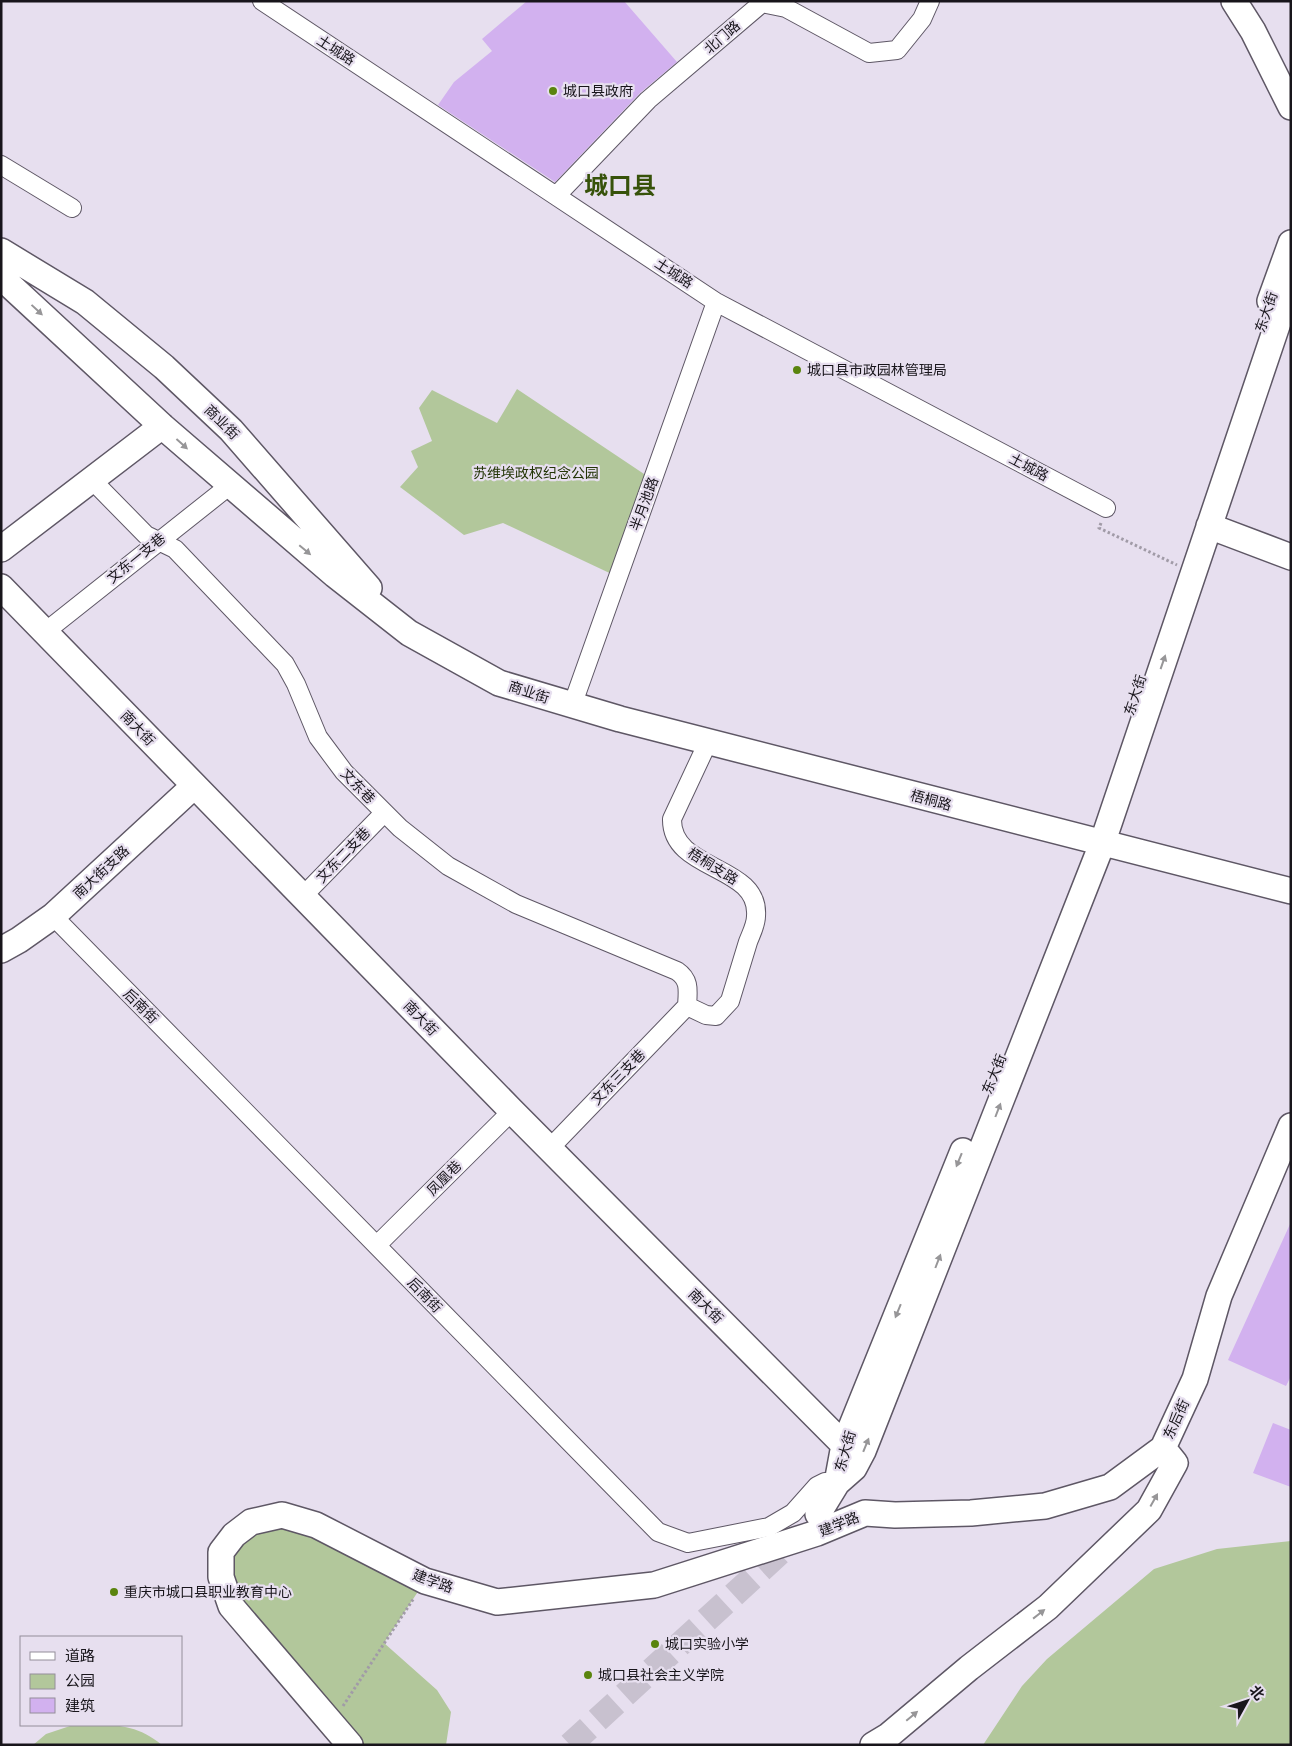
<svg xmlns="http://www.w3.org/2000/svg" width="1292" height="1746" font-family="'Roboto Condensed','Noto Sans SC',sans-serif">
  <rect width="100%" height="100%" fill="#e7dfef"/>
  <path fill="#b2c79b" d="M517,389L653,480L618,577L503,523L464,535L400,487L418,467L411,451L432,441L419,408L432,390L497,423Z
    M282,1515L425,1581L384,1643L437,1690L451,1712L446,1745H350L231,1606L234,1535Z
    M1291,1541V1745H983L1022,1686L1047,1659L1154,1569L1217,1549Z
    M73,1725C108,1725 133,1721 162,1745H33L46,1734Z"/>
  <path fill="#d2b1ef" d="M527,1H624L677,62L640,93L555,182L438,105L454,82L492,51L482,39Z
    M1291,1222V1376L1286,1386L1228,1360Z
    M1273,1423L1291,1430V1487L1253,1473Z"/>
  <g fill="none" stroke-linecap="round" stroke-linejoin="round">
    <path stroke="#c8c1cf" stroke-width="25" stroke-dasharray="25 12" stroke-linecap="butt" d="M570,1745L798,1536"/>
    <defs>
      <path id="street" d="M262,1L716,302L1106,508
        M1,165L72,208
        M556,196L648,100L762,3L786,8L869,53L897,50L922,19L930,1
        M92,480L146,535L175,549L285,664L296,684L318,737L344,772L400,828L448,866L516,904L677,971C690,980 688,990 687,1006
        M45,632L229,486
        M572,706L716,302
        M302,897L384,813
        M53,916L658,1532L688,1543L769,1527L793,1513L817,1486L825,1482L837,1483
        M687,1006L706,1015L716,1016L730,1001C736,981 742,962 748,942C751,934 756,925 756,916C760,864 671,872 672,819L708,742
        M550,1148L687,1006
        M377,1245L512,1111"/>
      <path id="secondary" d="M1234,1L1253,31L1291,107
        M1,251L85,302L164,367L231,430L369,588
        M1,277L162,426L335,575L409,633L499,683L620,719L1291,891
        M1270,301L1291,243
        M1209,526L1291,557
        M1,549L162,426
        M1,587L512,1111L844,1445
        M1,950L19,940L53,916L194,786
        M837,1483L844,1445L963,1151
        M818,1514L837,1483L854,1468L863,1451L1102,844L1291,284
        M350,1745L231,1606L221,1577V1552L234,1535L251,1522L282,1515L316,1525L425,1581L497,1602L654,1585L817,1533L865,1513L895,1515L971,1513L1045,1506L1110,1487L1163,1448L1195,1379L1219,1296L1291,1126
        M873,1745L888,1736L969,1668L1048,1607L1149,1510L1175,1463L1163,1448"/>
    </defs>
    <use href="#street" stroke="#5e5765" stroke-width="20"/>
    <use href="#secondary" stroke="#5e5765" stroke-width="28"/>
    <path stroke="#a19ba7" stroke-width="3" stroke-dasharray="2.5 2.5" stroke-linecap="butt" d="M1101,523L1099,528L1177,565
      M343,1706L414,1598"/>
    <use href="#street" stroke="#fff" stroke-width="18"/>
    <use href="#secondary" stroke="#fff" stroke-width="25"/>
  </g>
  <defs><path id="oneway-solid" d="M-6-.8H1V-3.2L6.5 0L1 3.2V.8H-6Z" transform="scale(1.25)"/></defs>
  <g fill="#979698">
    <use href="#oneway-solid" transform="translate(37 310) rotate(43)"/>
    <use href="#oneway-solid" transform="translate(182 444) rotate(42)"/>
    <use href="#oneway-solid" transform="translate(305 550) rotate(40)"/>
    <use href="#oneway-solid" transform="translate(1163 662) rotate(-71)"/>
    <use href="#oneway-solid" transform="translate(998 1110) rotate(-69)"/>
    <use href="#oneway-solid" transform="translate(959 1160) rotate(112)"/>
    <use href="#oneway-solid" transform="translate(938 1261) rotate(-69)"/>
    <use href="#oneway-solid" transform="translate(898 1311) rotate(112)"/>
    <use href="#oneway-solid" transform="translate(866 1445) rotate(-68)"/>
    <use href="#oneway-solid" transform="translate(1154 1500) rotate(-61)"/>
    <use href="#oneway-solid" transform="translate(1039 1614) rotate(-38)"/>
    <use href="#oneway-solid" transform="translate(912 1716) rotate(-40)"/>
  </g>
  <g fill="#5a840e" stroke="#e7dfef" stroke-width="2">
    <circle cx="553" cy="91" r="5"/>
    <circle cx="797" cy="370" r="5"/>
    <circle cx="114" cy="1592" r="5"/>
    <circle cx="655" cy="1644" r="5"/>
    <circle cx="588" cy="1675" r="5"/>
  </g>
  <g text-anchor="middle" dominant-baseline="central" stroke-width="4.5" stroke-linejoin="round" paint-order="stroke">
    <g font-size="14" fill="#18151b" stroke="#e7dfef">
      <text transform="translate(722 37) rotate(-41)">北门路</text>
      <text transform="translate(336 50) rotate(33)">土城路</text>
      <text transform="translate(674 273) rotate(33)">土城路</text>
      <text transform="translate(1266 312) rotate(-71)">东大街</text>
      <text transform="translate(222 422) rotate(45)">商业街</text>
      <text transform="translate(1029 467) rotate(28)">土城路</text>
      <text transform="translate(644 504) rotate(-70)">半月池路</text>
      <text transform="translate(136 558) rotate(-39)">文东一支巷</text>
      <text transform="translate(529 692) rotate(18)">商业街</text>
      <text transform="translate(1135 695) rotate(-72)">东大街</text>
      <text transform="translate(138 728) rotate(46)">南大街</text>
      <text transform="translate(358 786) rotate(46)">文东巷</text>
      <text transform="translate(931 800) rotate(15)">梧桐路</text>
      <text transform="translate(343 855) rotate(-46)">文东二支巷</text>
      <text transform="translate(713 866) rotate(32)">梧桐支路</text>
      <text transform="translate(101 872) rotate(-43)">南大街支路</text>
      <text transform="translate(141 1006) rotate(45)">后南街</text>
      <text transform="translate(421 1018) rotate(46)">南大街</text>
      <text transform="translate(994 1074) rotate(-68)">东大街</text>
      <text transform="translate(618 1077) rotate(-46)">文东三支巷</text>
      <text transform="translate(444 1178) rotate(-45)">凤凰巷</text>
      <text transform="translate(425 1295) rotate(46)">后南街</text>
      <text transform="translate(706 1306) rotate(45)">南大街</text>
      <text transform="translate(1176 1419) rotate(-65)">东后街</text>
      <text transform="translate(845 1451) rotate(-74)">东大街</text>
      <text transform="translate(839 1524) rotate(-22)">建学路</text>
      <text transform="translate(433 1581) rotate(20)">建学路</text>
    </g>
    <g font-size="14" fill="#18151b" stroke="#e7dfef" text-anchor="start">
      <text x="563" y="91">城口县政府</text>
      <text x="807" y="370">城口县市政园林管理局</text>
      <text x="124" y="1592">重庆市城口县职业教育中心</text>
      <text x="665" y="1644">城口实验小学</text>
      <text x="598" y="1675">城口县社会主义学院</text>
    </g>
    <g font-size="14" fill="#233506" stroke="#e7dfef">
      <text x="536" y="473">苏维埃政权纪念公园</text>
    </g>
    <g font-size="24" font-weight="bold" fill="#37520a" stroke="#e7dfef">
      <text x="620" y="186">城口县</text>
    </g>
  </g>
  <rect width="1292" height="1746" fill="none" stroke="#18151b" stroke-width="5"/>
  <rect x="20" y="1636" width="162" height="90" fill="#e7dfef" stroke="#948e9a"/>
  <rect x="30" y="1652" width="25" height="8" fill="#ffffff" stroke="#948e9a"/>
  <text x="65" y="1661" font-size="15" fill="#18151b">道路</text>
  <rect x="30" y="1674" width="25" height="15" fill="#b2c79b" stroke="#948e9a"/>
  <text x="65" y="1686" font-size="15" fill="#18151b">公园</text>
  <rect x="30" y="1698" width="25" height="15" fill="#d2b1ef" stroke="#948e9a"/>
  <text x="65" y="1711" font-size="15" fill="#18151b">建筑</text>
  <g transform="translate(1247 1701) rotate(50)" stroke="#e7dfef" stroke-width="4" paint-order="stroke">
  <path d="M0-4L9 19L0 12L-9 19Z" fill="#18151b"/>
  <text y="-8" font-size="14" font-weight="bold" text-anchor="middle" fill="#18151b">北</text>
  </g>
</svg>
